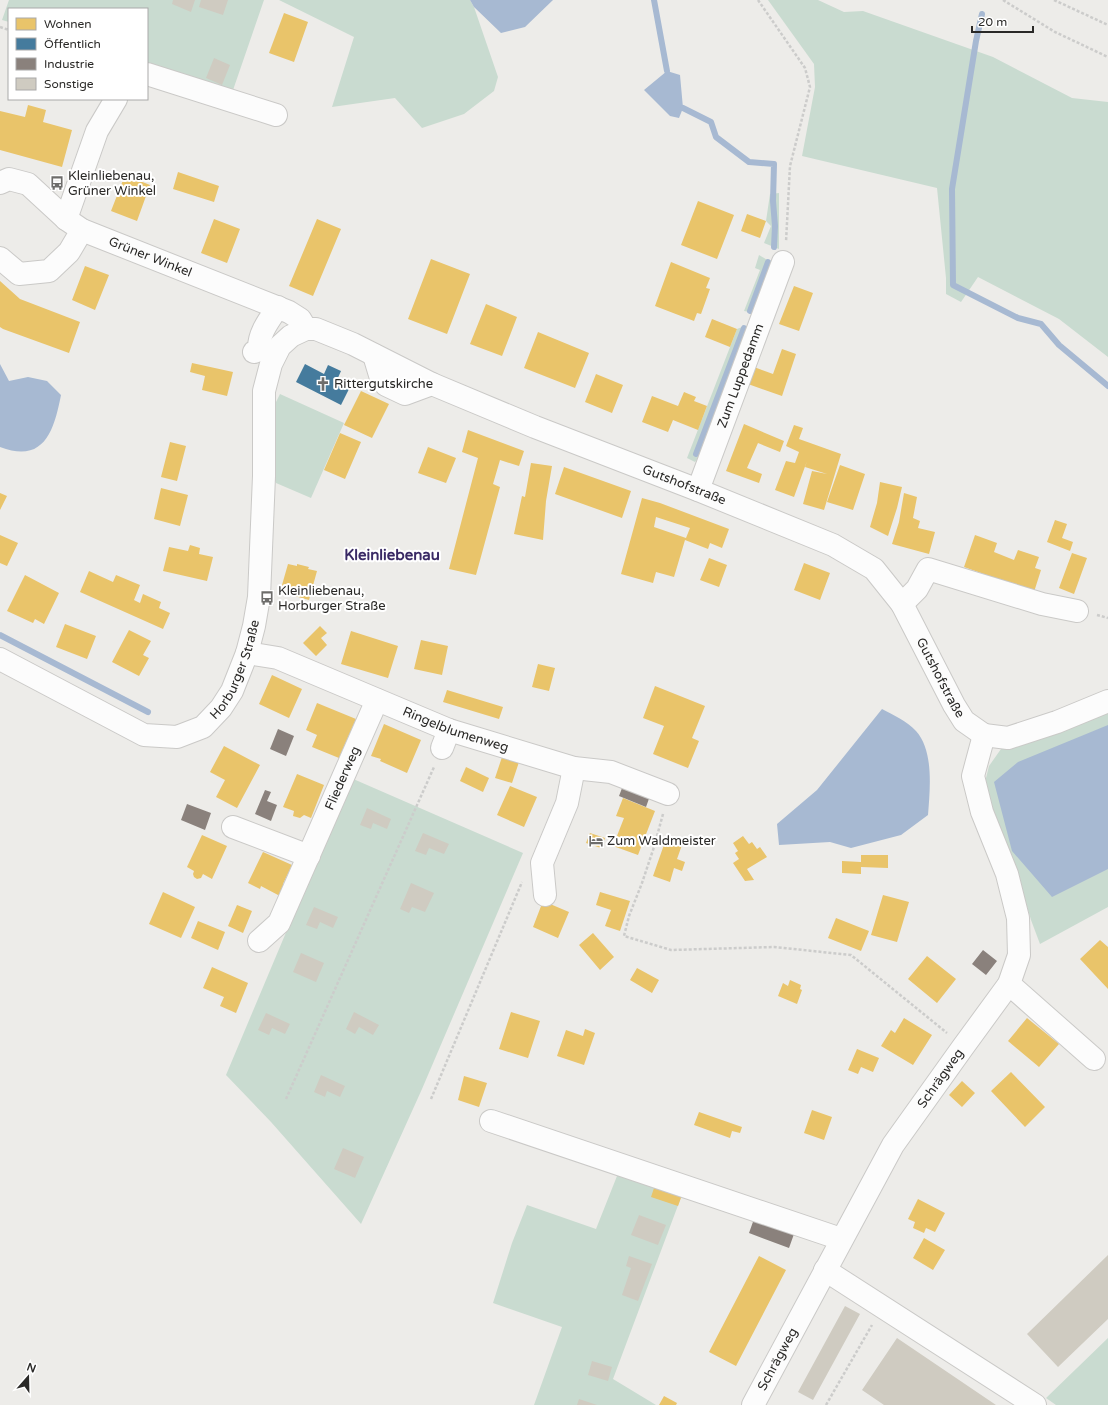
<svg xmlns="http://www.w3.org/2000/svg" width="1108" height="1405" font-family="'Varela Round',sans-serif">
  <rect width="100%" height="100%" fill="#edece9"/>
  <path fill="#c9dbd0" d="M9,0H264L232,93L147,66V9H9V22L2,20Z
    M279,0H470L474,7L498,77L494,91L464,114L422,128L395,98L332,107L354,37Z
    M768,0H818L844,12L863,11L993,57L1072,98L1108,102V357L1059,319L978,277L961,302L946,294V278L937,188L802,156L815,87L814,64Z
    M779,193V249L764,243L771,226L766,221L770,194Z
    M759,255L774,264L755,313L744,311L760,270L755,268Z
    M742,327L750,330L701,454L695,462L687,458L737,329Z
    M280,394L344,423L311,498L276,483L273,476L275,404Z
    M1108,713V907L1040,944L1031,920L1019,880L990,804L985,782L989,766L1001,749L1026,743Z
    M351,778L523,853L422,1089L361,1224L271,1122L226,1075Z
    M619,1171L683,1192L613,1379L656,1405H534L562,1327L493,1303L512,1243L527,1205L596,1229Z
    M1108,1338V1405H1056L1046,1398Z"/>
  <path fill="#a7b9d2" d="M470,0H553L525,27L501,33L474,7Z
    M667,71L680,75L683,108L679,118L670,116L644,90Z
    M0,364L9,381L28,377L47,381L61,395C54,431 44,464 0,447Z
    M882,709C893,715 907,721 916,731C934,751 930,789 928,815L901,835L851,848L830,842L779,845L777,824L817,790Z
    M1108,725V869L1052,897L1012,851L994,782L1018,762Z"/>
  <path fill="#e9c46a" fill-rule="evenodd" d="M284,13L308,22L294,62L269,53Z
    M28,105L46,110L43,122L72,130L62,167L0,150V111L25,117Z
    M178,172L219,186L214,202L173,189Z
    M125,175L150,185L137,221L111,211Z
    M698,201L734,215L717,259L681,245Z
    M747,214L766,221L760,238L741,231Z
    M214,219L240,229L227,263L201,253Z
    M317,219L341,229L313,296L289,286Z
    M431,259L470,274L447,334L408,319Z
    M671,262L710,278L706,288L710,289L701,314L697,313L694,321L655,306Z
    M85,266L109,275L95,310L72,300Z
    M0,281L20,299L80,322L69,353L3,329L0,327Z
    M794,286L813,293L799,331L779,324Z
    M486,304L517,317L502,356L470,344Z
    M712,319L737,329L730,347L705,337Z
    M538,332L589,353L575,388L524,368Z
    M782,349L796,354L782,396L748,384L754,367L773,374Z
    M192,363L233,372L227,396L202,390L205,376L190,372Z
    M596,374L623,385L612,413L585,402Z
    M361,391L389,404L372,438L344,425Z
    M684,392L696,397L694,401L707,406L698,430L673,420L668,432L642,422L652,396L678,406Z
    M744,424L784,441L780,452L758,443L747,468L762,474L759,483L726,471Z
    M794,425L803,428L799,439L841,454L824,510L803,504L812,471L827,474L805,467L807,461L794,497L775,490L786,461L795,463L799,452L786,446Z
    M468,430L524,451L519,466L500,460L493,484L500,487L476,575L449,569L478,458L462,452Z
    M340,433L361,442L345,479L324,470Z
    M170,442L186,446L177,481L161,477Z
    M428,447L456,458L446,483L418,473Z
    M531,463L552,466L546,501L543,540L514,534L522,496L525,497Z
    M840,465L865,474L853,510L827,502Z
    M564,467L631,491L622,518L555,494Z
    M880,482L902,487L897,508L888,536L870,527L877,503Z
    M161,488L188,495L180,526L154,519Z
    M0,493L7,496L0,510Z
    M904,493L917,497L913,518L920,521L918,528L935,532L929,554L892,544L899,522Z
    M642,498L660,503L729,529L722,548L710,543L708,549L685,540L674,577L656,572L653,583L621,574ZM656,517L690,528L686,538L654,527Z
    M1055,520L1067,524L1062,538L1073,542L1070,551L1047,542Z
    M0,535L18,543L7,566L0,563Z
    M975,535L997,543L994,552L1014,560L1018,550L1039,557L1035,568L1041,570L1034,592L964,567Z
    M190,545L200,548L199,554L213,557L207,581L163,571L169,547L188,551Z
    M1072,553L1087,558L1074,594L1059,588Z
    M709,558L727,565L719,587L700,580Z
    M804,563L830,573L820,600L794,590Z
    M288,564L297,566V564L309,567L308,569L317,571L309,600L280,592Z
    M89,571L113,582L116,575L140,585L134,600L140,603L143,594L161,602L159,608L170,613L163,629L80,592Z
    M25,575L59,593L44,624L35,619L33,623L7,611Z
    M65,624L96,636L87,659L56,647Z
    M320,626L327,633L321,638L327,645L316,656L303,643Z
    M129,630L151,641L143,655L149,658L139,676L112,662Z
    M351,631L398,646L388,678L341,664Z
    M421,640L448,646L442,675L414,669Z
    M538,664L555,668L549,691L532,687Z
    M272,675L302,689L289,718L259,704Z
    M655,686L705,706L692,738L699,741L688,768L653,754L664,726L643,718Z
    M447,690L503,707L499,719L443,702Z
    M317,703L356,719L339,758L312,747L317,735L306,730Z
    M384,724L421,740L407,773L380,761L381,759L371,756Z
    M224,746L260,765L237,808L216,797L225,780L210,772Z
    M502,757L519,762L512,783L495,778Z
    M466,767L489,778L483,792L460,781Z
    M297,774L324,785L311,818L304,815L300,818L293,816L294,811L283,807Z
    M510,786L537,797L524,827L497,815Z
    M623,798L655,811L638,855L613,846L624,818L616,816Z
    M590,833L605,838L601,848L586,843Z
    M202,835L227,846L212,879L203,874L201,878L197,879L194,877L193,874L194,871L187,867Z
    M743,836L749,844L752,842L757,849L760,847L767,857L747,869L754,880L745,881L733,863L739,859L735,853L738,851L733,843Z
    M666,839L682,845L677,859L685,862L682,871L674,868L670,882L653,876Z
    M263,852L292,865L283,884L284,888L282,894L278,895L261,886L260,889L248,883Z
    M861,855H888V868L861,867V874L842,873V861L861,862Z
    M163,892L195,907L181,938L149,924Z
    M600,892L630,901L620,931L605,926L611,910L596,905Z
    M883,895L909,902L897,942L871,935Z
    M543,901L569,912L558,938L533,927Z
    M237,905L252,911L243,933L228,926Z
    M836,918L869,931L861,951L828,938Z
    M198,921L225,932L218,950L191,938Z
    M593,933L614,957L600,970L579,945Z
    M1100,940L1108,947V989L1080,959Z
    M927,956L956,979L937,1003L908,979Z
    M212,967L248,983L236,1013L220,1006L224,997L203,988Z
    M637,968L659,980L652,993L630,980Z
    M790,980L801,985L800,989L802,990L797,1004L778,996L783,983L788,986Z
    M511,1012L540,1021L528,1058L499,1049Z
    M904,1018L932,1035L913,1065L881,1046L891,1030L895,1033Z
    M1027,1018L1059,1044L1039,1067L1008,1041Z
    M585,1029L595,1033L584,1065L557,1056L566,1030L583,1036Z
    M857,1049L879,1058L873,1072L861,1067L858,1074L848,1070Z
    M1011,1072L1045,1107L1025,1127L991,1091Z
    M464,1076L487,1083L479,1107L458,1100Z
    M962,1081L975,1093L962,1107L949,1095Z
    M812,1110L832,1117L824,1140L804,1133Z
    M699,1112L742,1127L740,1133L732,1131L730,1138L694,1125Z
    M655,1185L682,1195L678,1206L651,1197Z
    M918,1199L945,1213L935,1232L926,1228L924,1233L913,1228L915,1222L908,1219Z
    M924,1238L945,1250L933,1270L913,1258Z
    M759,1256L786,1270L736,1366L709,1352Z
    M664,1396L677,1403L676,1405H659Z"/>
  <path fill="#457b9d" d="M305,364L324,374L328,365L341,371L337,380L350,387L341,405L296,382Z"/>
  <path fill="#8a817c" d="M278,729L294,736L286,756L270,749Z
    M624,783L651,793L646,807L619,796Z
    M265,790L271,792L267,801L277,805L271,821L255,814Z
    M187,804L211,813L205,830L181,820Z
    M983,950L997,961L986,975L972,964Z
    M754,1219L794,1234L789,1248L749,1233Z"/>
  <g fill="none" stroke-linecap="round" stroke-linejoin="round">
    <path stroke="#a7b9d2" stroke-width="6" d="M654,0L667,71
      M982,14L976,41L952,189L953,285L1018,318L1041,324L1059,345L1108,386
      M683,108L711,122L716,137L749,162L774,164L773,201L775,226L774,247
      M750,311L768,262
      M696,454L744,328
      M0,635L148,712"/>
  </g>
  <path fill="#cfcbc1" d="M173,0H195L191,12L172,4Z
    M201,0H228L223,15L199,7Z
    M214,58L230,65L222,85L206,78Z
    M367,808L391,819L387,829L373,823L371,829L360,825Z
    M423,833L449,844L444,854L429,848L426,855L415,851Z
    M411,883L434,893L425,912L412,907L409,913L400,909Z
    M314,907L338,917L333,928L320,922L317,929L306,925Z
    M301,953L324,963L316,982L293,972Z
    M354,1012L379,1025L373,1035L359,1027L355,1034L346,1029Z
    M266,1013L290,1024L285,1034L272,1028L269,1035L258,1030Z
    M321,1075L345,1086L340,1097L327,1091L325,1097L314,1092Z
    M343,1148L364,1157L355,1178L334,1169Z
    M639,1215L666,1225L658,1245L631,1235Z
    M1108,1255V1319L1058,1367L1027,1334Z
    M629,1256L652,1264L638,1301L622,1295L631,1268L626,1266Z
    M845,1306L860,1314L813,1400L798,1392Z
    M897,1338L996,1405H884L862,1390Z
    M592,1361L612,1367L608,1381L588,1375Z
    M579,1399L597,1405H577Z"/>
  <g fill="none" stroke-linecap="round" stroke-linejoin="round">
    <defs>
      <g id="minor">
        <path d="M147,74L276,115"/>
        <path id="s1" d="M0,183L9,179L28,184L66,219L82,230L289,312L300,319L306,329"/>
        <path d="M66,219L97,131L116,99"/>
        <path d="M0,258L19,274L49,271L69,252L82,230"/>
        <path d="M254,352L259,350C258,334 269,320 278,307"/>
        <path d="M374,355L380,375L386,385L405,394L432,384"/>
        <path id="s2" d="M698,490L783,262"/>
        <path d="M902,604L917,589L928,569L1042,604L1077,611"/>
        <path id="s3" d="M247,653L278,658L449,730L574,768L611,772L668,794"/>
        <path id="s4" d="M0,659L144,735L177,737L203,727L221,708L232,691L247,653L254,626L259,597L264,476V391L271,364L280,346L291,336L306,329H316L353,344L432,384L535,427L698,490L833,545L874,569L902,604L954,705L964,721L984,735"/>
        <path d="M984,735L1008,738L1057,722L1108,701"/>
        <path d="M442,748L449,730"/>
        <path d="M233,827L309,856"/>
        <path d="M545,895L542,863L567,803L574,768"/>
        <path id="s5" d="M259,941L279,923L377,700"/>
        <path d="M1009,984L1094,1059"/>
        <path d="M491,1121L841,1239"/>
        <path d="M825,1270L1035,1405"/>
        <path id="s6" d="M753,1405L893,1145L963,1047L1009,984L1019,955L1018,918L1007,874L982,812L973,776L984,735"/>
      </g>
    </defs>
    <use href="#minor" stroke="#cac9c7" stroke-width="24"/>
    <path stroke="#cccccb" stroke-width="2.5" stroke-dasharray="3 2" stroke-linecap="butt" d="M758,0L805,68L810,87L790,166L786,242
      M1003,0L1055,32L1108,57
      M1054,0L1108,25
      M0,27L9,30
      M1097,615L1108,618
      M663,814L654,847L642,883L629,916L624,936L671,950L774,947L851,955L947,1033
      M286,1099L434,767
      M431,1099L522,882
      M826,1405L872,1325"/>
    <use href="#minor" stroke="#fcfcfc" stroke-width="22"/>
  </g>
  <defs>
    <symbol id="bus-bare" viewBox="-9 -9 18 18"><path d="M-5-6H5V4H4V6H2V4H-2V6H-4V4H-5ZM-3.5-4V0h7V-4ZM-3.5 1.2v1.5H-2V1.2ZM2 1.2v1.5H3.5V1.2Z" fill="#6e6d6b" stroke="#fff" stroke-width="2.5" paint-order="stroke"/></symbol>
    <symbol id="church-bare" viewBox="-9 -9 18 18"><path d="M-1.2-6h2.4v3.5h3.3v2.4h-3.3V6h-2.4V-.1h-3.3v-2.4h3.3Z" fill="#6e6d6b" stroke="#fff" stroke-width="2.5" paint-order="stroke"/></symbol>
    <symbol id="hotel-bare" viewBox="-9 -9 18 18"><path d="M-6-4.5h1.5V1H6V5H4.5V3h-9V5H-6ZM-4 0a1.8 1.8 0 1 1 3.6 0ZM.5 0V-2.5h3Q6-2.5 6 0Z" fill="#6e6d6b" stroke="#fff" stroke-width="2.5" paint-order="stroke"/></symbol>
  </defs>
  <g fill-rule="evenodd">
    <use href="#bus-bare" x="47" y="173" width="20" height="20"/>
    <use href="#church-bare" x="313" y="374" width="20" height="20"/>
    <use href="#bus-bare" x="257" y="588" width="20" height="20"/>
    <use href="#hotel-bare" x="586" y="831" width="20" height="20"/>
  </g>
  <g text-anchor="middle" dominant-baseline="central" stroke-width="4" stroke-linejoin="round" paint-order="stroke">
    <g font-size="13" fill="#2a2927" stroke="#fff" text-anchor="start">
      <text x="68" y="176">Kleinliebenau,<tspan x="68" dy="15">Grüner Winkel</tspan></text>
      <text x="334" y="384">Rittergutskirche</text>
      <text x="278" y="591">Kleinliebenau,<tspan x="278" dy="15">Horburger Straße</tspan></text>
      <text x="607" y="841">Zum Waldmeister</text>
    </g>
    <g font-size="13" fill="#2a2927" stroke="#fff">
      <text stroke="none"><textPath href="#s1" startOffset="174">Grüner Winkel</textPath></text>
      <text stroke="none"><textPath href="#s2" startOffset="122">Zum Luppedamm</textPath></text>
      <text stroke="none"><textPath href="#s4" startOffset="1064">Gutshofstraße</textPath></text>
      <text stroke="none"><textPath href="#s4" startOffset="291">Horburger Straße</textPath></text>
      <text stroke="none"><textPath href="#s4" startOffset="1400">Gutshofstraße</textPath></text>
      <text stroke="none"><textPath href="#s3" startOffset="223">Ringelblumenweg</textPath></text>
      <text stroke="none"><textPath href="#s5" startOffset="185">Fliederweg</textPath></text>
      <text stroke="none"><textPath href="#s6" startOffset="377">Schrägweg</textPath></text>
      <text stroke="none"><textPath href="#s6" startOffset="52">Schrägweg</textPath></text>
    </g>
    <g font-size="15" font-weight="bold" fill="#3a2a65" stroke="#fff">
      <text x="392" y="555">Kleinliebenau</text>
    </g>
  </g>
  <rect x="8" y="8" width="140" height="92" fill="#ffffff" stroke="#aaa9a9"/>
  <rect x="16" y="18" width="20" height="12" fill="#e9c46a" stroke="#aaa9a9"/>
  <text x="44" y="28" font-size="12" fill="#2a2927">Wohnen</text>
  <rect x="16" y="38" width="20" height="12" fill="#457b9d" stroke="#aaa9a9"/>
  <text x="44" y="48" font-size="12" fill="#2a2927">Öffentlich</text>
  <rect x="16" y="58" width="20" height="12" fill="#8a817c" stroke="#aaa9a9"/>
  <text x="44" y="68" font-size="12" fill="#2a2927">Industrie</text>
  <rect x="16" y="78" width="20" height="12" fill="#cfcbc1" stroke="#aaa9a9"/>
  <text x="44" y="88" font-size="12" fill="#2a2927">Sonstige</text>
  <g transform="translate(28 1377) rotate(20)" stroke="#ffffff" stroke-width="3" paint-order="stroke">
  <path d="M0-3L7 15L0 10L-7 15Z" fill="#2a2927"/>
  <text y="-6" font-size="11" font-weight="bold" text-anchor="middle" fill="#2a2927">N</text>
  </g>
  <path d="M972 26v6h61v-6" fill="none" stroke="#2a2927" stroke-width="2"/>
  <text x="978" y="26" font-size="12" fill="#2a2927" stroke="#ffffff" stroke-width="3" paint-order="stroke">20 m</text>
</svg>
